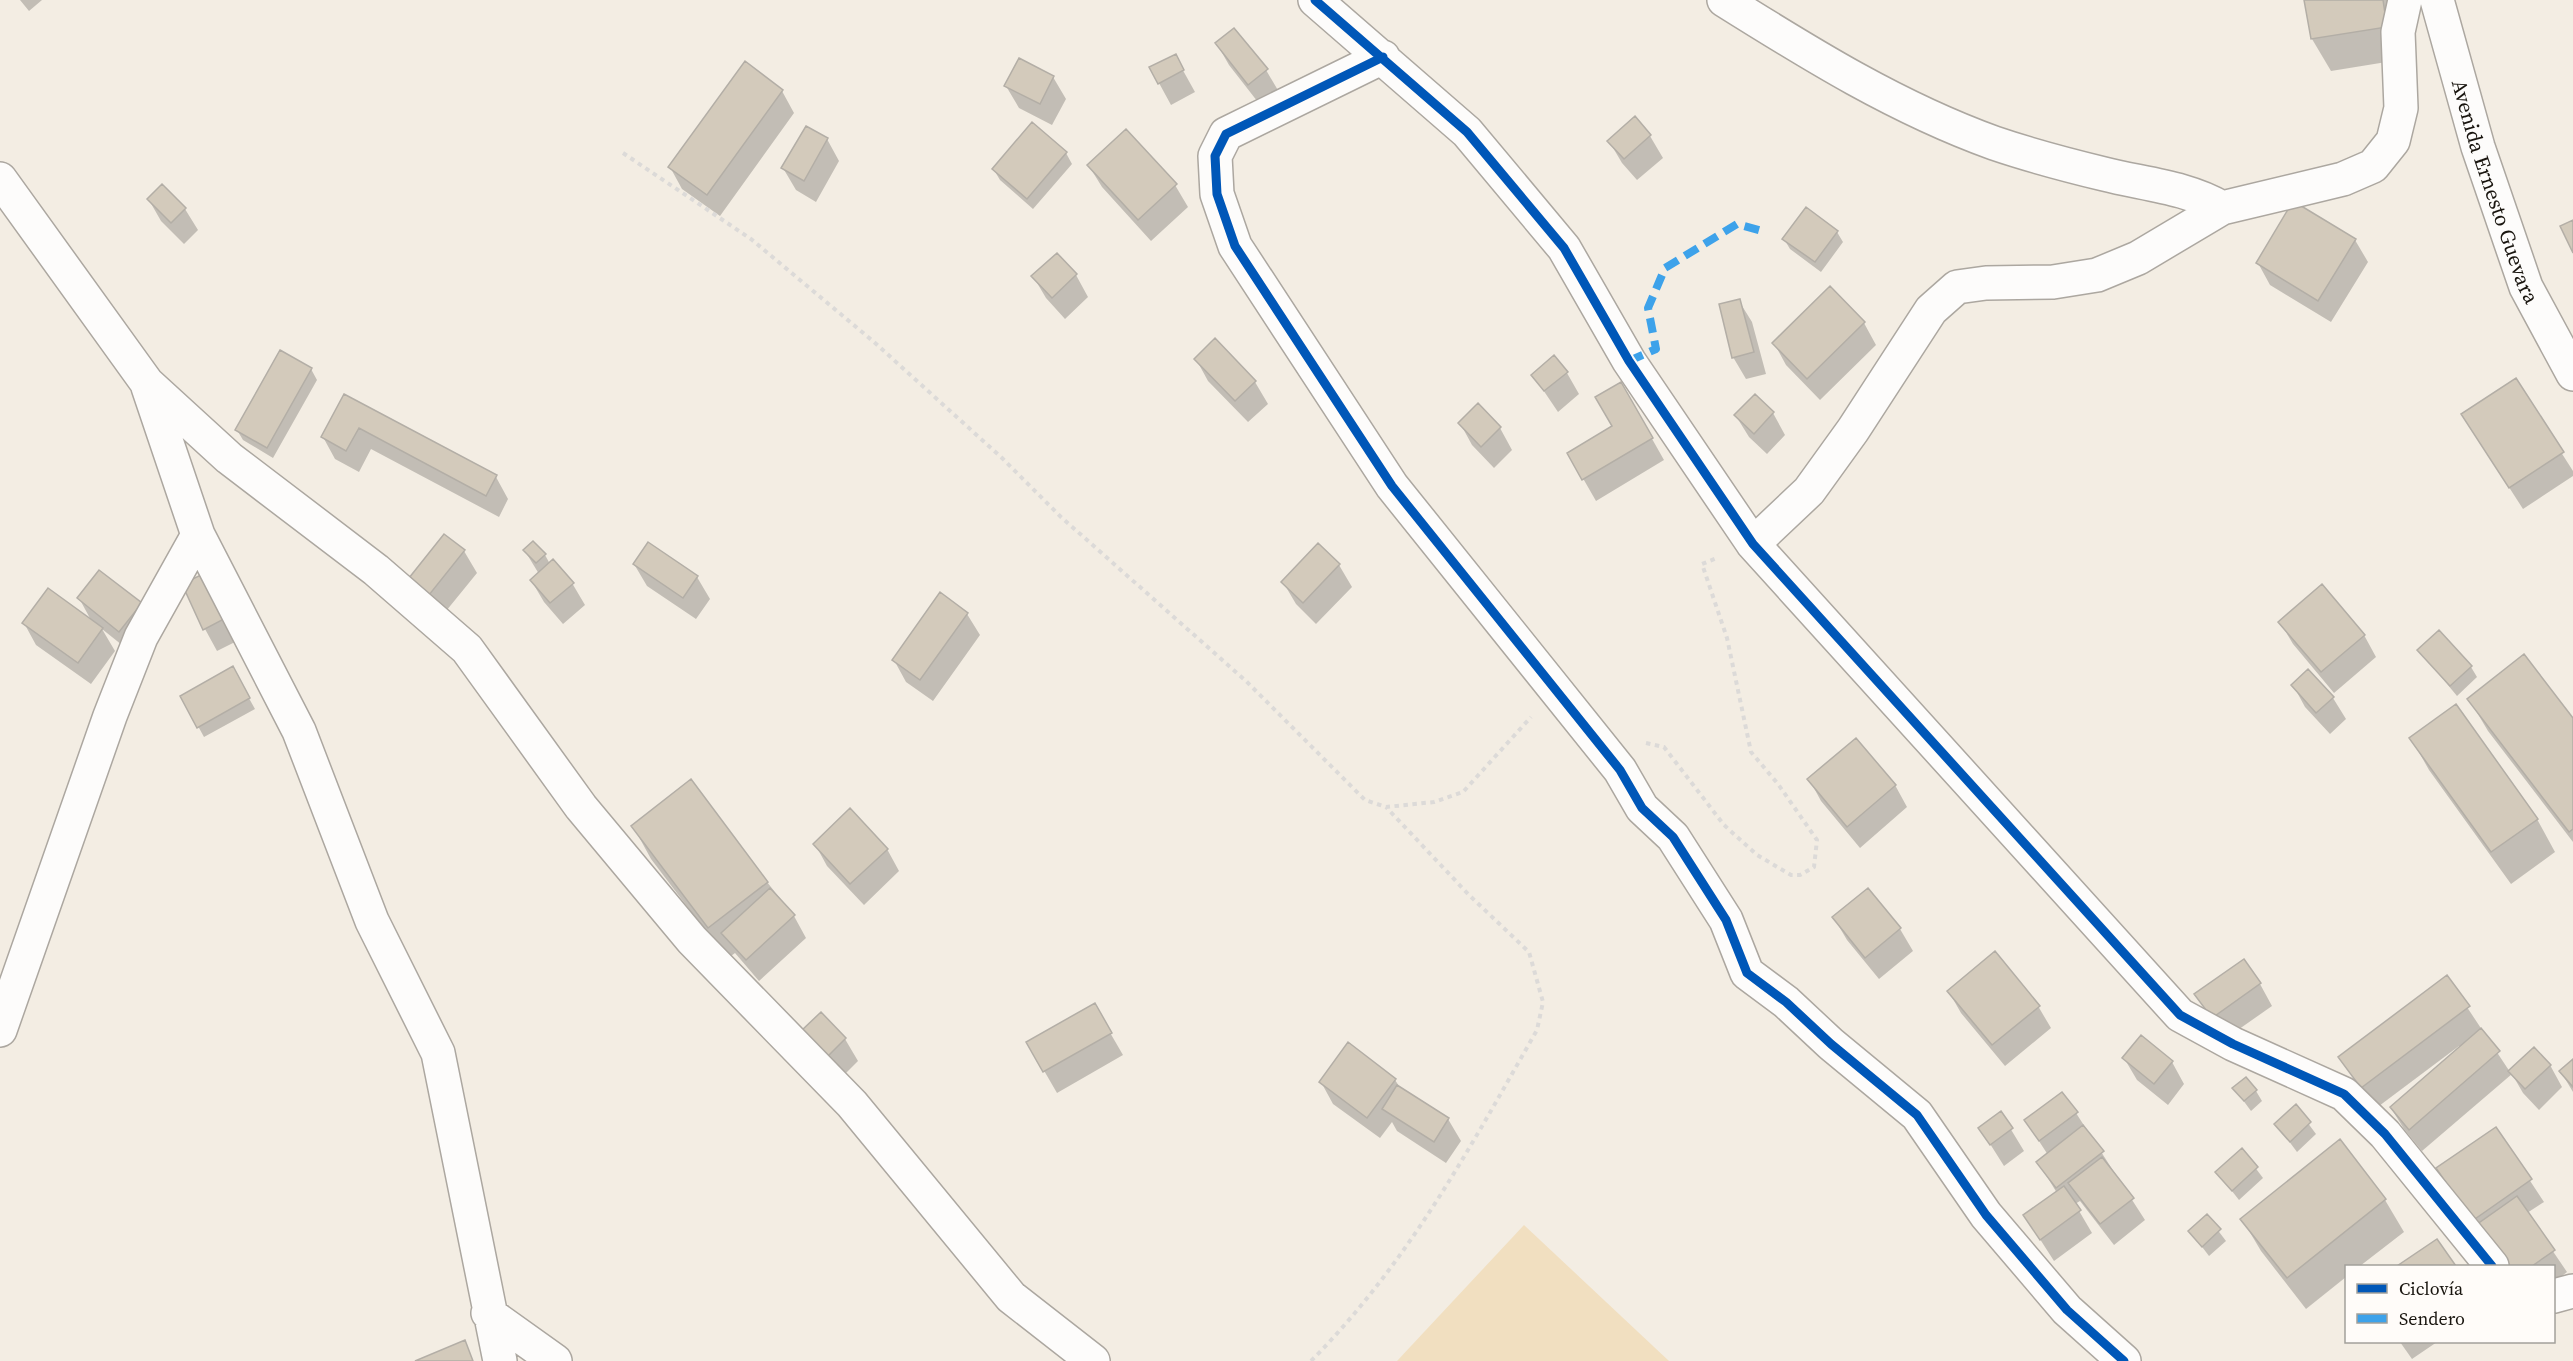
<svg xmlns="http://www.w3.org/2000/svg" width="2573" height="1361" font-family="'Source Serif 4',serif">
  <rect width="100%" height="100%" fill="#f3ede3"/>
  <path fill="#f1dfc0" d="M1524,1225L1669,1361H1397Z"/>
  <path fill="#0003" d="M20,0H42L29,11Z
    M2306,0H2395L2405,59L2331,71L2312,39Z
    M1217,44L1266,70L1279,92L1261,106L1229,65Z
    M1175,56L1195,92L1171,105L1159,83Z
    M1053,77L1066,99L1052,125L1019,108L1006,86Z
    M782,91L794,113L720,216L682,189L670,167Z
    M1635,118L1650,136L1663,158L1637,180L1622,163L1609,141Z
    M827,139L839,161L816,202L796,190L783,168Z
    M1066,153L1072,164L1033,209L1000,180L994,170Z
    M1089,166L1175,185L1188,207L1151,241L1102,187Z
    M149,200L185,209L198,230L184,244L161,221Z
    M1837,232L1843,242L1821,272L1790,249L1784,239Z
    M2355,240L2368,262L2331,322L2270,285L2258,263Z
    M1076,275L1088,297L1065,319L1046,298L1033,276Z
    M1739,301L1752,322L1766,374L1746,379L1733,357Z
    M1864,323L1876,345L1820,400L1786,365L1774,343Z
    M1196,359L1255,382L1268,404L1248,422L1208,381Z
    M311,369L317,380L273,458L243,440L237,430Z
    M1567,373L1579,394L1558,412L1533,375Z
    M2515,380L2573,471V476L2523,509L2476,436Z
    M1621,384L1664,460L1596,501L1569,454L1614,427Z
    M345,396L496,477L508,499L499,517L371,449L359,472L335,459L323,437Z
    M1478,405L1500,428L1512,450L1494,468L1472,445L1460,423Z
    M1773,413L1785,435L1767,454L1749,437L1736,416Z
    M1318,545L1339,565L1352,587L1316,624L1296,604L1283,582Z
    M464,551L477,573L442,616L423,600Z
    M525,551L545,555L550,564L572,583L585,605L563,624L544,602L531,580L539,574Z
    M634,564L697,577L710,599L696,619L647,586Z
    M202,576L235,642L217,651L205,629Z
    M79,598L141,604L132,653L102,629L115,651L91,684L36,645L24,623L92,622Z
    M967,614L980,635L933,701L906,682L894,660Z
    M2280,622L2364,635L2376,657L2334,693L2293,644Z
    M2419,650L2471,667L2477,677L2457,696Z
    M232,668L255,709L204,737L182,697Z
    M2293,685L2333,698L2346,719L2330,734L2305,707Z
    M2469,699L2573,721V842L2488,731Z
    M2411,738L2537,819L2555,852L2511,884L2429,770Z
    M1809,779L1895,785L1907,807L1860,848L1821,801Z
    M633,826L767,882L794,916L806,938L759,981L735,953L727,959L651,859Z
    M815,844L887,849L899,871L864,905L827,866Z
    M1868,890L1900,929L1913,951L1879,979L1847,940L1834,918Z
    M2447,977L2510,1072L2550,1065L2562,1087L2539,1110L2523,1093L2512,1074L2422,1151L2404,1129L2391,1108L2460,1048L2459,1046L2375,1109L2340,1057Z
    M2260,984L2272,1006L2225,1039L2196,994Z
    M1949,992L2038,1006L2051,1028L2005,1066L1961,1013Z
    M1094,1005L1123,1055L1057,1093L1028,1043Z
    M821,1014L845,1039L858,1061L841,1078L815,1053Z
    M2141,1037L2172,1062L2184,1084L2168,1105L2137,1080L2124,1058Z
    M2573,1061V1092L2561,1072Z
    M1395,1080L1401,1089L1448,1119L1461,1141L1446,1163L1397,1131L1392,1122L1380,1138L1333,1104L1321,1082Z
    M2234,1088L2256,1091L2262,1101L2251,1111Z
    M2296,1107L2316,1134L2297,1152L2276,1124Z
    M2001,1113L2024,1151L2004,1166L1980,1128Z
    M2076,1113L2145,1220L2114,1245L2080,1201L2075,1204L2092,1233L2054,1261L2025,1216L2057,1193L2038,1162L2048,1155L2026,1121Z
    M2496,1129L2544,1202L2527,1213L2567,1272L2554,1282V1266H2504L2438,1169Z
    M2340,1141L2385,1200L2404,1232L2360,1266H2346V1277L2306,1309L2261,1251L2242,1219Z
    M2242,1150L2263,1178L2239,1200L2217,1172Z
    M2207,1216L2226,1241L2209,1256L2190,1231Z
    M2436,1241L2454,1266H2400Z
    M2400,1342H2437L2412,1359Z"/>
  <path fill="#d3cabb" stroke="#b3aea6" stroke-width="1.5" d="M2304,0H2383L2387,27L2311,39Z
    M1234,28L1268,69L1248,85L1215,43Z
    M1176,54L1184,70L1158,84L1149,67Z
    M1019,58L1054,76L1040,104L1004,86Z
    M745,61L783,90L707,195L668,167Z
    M1635,116L1651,135L1624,159L1607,141Z
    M1032,122L1067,152L1027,199L992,169Z
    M806,126L828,138L804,181L781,168Z
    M1126,129L1177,184L1138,220L1087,165Z
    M162,184L186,208L171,223L147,199Z
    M2293,201L2356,239L2318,301L2256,263Z
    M1806,207L1838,231L1815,262L1782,239Z
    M2573,220V253L2560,226Z
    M1057,253L1077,274L1052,298L1031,276Z
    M1830,286L1865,322L1807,379L1772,343Z
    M1740,299L1754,352L1732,358L1719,304Z
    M1215,338L1256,381L1235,401L1194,359Z
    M280,350L312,368L267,448L235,430Z
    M1554,355L1568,372L1544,391L1531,375Z
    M2516,378L2564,452L2509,488L2461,414Z
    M1621,382L1653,438L1582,480L1567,453L1612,426L1595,397Z
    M344,394L497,475L486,496L359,428L346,451L321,437Z
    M1755,394L1774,412L1754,434L1734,415Z
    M1478,403L1501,427L1481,447L1458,423Z
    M444,534L465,550L429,595L409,578Z
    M533,541L546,554L536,563L523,550Z
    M648,542L698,576L683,598L633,564Z
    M1318,543L1340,564L1303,603L1281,582Z
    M553,559L574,583L550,603L530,580Z
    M99,570L142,603L119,632L77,598Z
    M203,574L224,619L203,630L182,584Z
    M2322,584L2365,635L2321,672L2278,622Z
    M48,588L103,628L78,663L22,623Z
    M940,592L968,613L920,680L892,660Z
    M2439,630L2472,666L2450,686L2417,650Z
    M2524,654L2573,718V829L2569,832L2467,699Z
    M233,666L250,698L197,728L180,696Z
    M2308,669L2334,697L2316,713L2291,685Z
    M2456,704L2538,819L2491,852L2409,738Z
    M1856,738L1896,785L1847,827L1807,779Z
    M691,779L768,882L708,928L631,826Z
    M850,808L888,849L850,884L813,844Z
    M770,888L795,915L746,960L721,933Z
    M1868,888L1901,928L1865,958L1832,917Z
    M1995,951L2040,1006L1992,1045L1947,991Z
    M2244,959L2261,983L2212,1018L2194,994Z
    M2447,975L2470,1006L2361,1088L2338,1057Z
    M1095,1003L1112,1033L1043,1072L1026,1042Z
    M821,1012L846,1038L827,1057L801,1031Z
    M2481,1028L2500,1051L2409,1130L2390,1107Z
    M2141,1035L2173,1061L2154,1084L2122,1058Z
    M1348,1042L1396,1079L1367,1118L1319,1082Z
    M2534,1047L2551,1065L2525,1089L2508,1071Z
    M2573,1059V1087L2559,1071Z
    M2246,1077L2257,1090L2244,1101L2232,1088Z
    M1397,1085L1449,1118L1434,1142L1382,1109Z
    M2062,1092L2078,1112L2039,1141L2024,1120Z
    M2296,1104L2311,1122L2290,1142L2274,1124Z
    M2001,1111L2013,1128L1990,1145L1978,1128Z
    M2083,1125L2104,1151L2056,1188L2036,1162Z
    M2496,1127L2532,1179L2472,1221L2436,1168Z
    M2340,1139L2386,1199L2287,1278L2240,1219Z
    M2242,1148L2258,1167L2232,1191L2215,1172Z
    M2102,1157L2134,1198L2100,1224L2068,1183Z
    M2064,1186L2081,1210L2040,1240L2023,1215Z
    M2517,1196L2555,1250L2532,1266H2505L2476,1225Z
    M2207,1214L2221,1229L2202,1247L2188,1231Z
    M2437,1239L2456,1266H2397Z
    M465,1340L473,1361H415Z"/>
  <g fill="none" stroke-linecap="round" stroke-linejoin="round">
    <defs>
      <path id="minor" d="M1315,0L1467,132L1564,248L1629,361L1753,544L2180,1015L2233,1044L2344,1094L2385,1134L2492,1266
        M1724,0C1810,54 1897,108 1994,143C2029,155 2067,165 2104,174C2143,184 2187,187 2222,208
        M1383,57L1226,134L1215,156L1217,194L1235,246L1392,486L1620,770L1642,808L1673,837L1726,920L1747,973L1786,1002L1831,1044L1917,1115L1986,1215L2067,1310L2124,1361
        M0,179L147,383L229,458L376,570L467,649L581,807L692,940L852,1104L1011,1297L1093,1361
        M148,387L198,535L299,731L372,921L438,1053L500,1361
        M1753,544L1809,491L1853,430L1931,310L1957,287L1986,283L2053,282L2097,275L2138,258L2222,208L2343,179L2373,166L2393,141L2401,108L2398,32L2405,0
        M0,1030L110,716L141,637L198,535
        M2554,1296L2573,1291
        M488,1313L555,1361"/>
      <g id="major">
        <path id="s1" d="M2437,0L2478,147L2526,287L2573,374"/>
      </g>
    </defs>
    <use href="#minor" stroke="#aca7a0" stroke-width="36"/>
    <use href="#major" stroke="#aca7a0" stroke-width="36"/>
    <path stroke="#dcdad8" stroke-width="4" stroke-dasharray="4.5 4.5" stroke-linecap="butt" d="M623,153L751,239L874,342L1002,458L1061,517L1246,681L1365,800L1386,807L1434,802L1463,792L1531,717
      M1646,743L1664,747L1724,825L1757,855L1791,875H1800L1814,867L1817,840L1778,784L1751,752L1727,638L1702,564L1717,558
      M1311,1361C1409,1262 1469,1149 1537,1030L1543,1002L1529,952L1469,895L1386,807"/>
    <use href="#minor" stroke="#fdfcfb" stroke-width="33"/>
    <use href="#major" stroke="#fdfcfb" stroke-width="33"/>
    <path stroke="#3da2ea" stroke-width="8" stroke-dasharray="15 8" stroke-linecap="butt" d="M1629,361L1656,349L1648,308L1665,268L1737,224L1762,231"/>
    <defs>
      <path id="cycleway" d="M1315,0L1467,132L1564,248L1629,361L1753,544L2180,1015L2233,1044L2344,1094L2385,1134L2492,1266
        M1383,57L1226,134L1215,156L1217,194L1235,246L1392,486L1620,770L1642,808L1673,837L1726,920L1747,973L1786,1002L1831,1044L1917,1115L1986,1215L2067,1310L2124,1361"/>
    </defs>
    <use href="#cycleway" stroke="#fffcf9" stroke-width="13"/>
    <use href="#cycleway" stroke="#0057b8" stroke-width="9"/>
  </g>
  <g text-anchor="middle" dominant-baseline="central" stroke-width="5" stroke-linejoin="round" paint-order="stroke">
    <g font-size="21" fill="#19150f" stroke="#fffcf9">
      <text stroke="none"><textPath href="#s1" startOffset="200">Avenida Ernesto Guevara</textPath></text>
    </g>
  </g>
  <rect x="2345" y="1265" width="210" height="78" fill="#fffcf9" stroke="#a3a09b" stroke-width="1.5"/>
  <rect x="2357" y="1284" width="30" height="9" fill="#0057b8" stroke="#a3a09b" stroke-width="1.5"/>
  <text x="2399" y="1295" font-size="18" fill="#19150f">Ciclovía</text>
  <rect x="2357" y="1314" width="30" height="9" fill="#3da2ea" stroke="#a3a09b" stroke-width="1.5"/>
  <text x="2399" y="1325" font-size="18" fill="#19150f">Sendero</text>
</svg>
